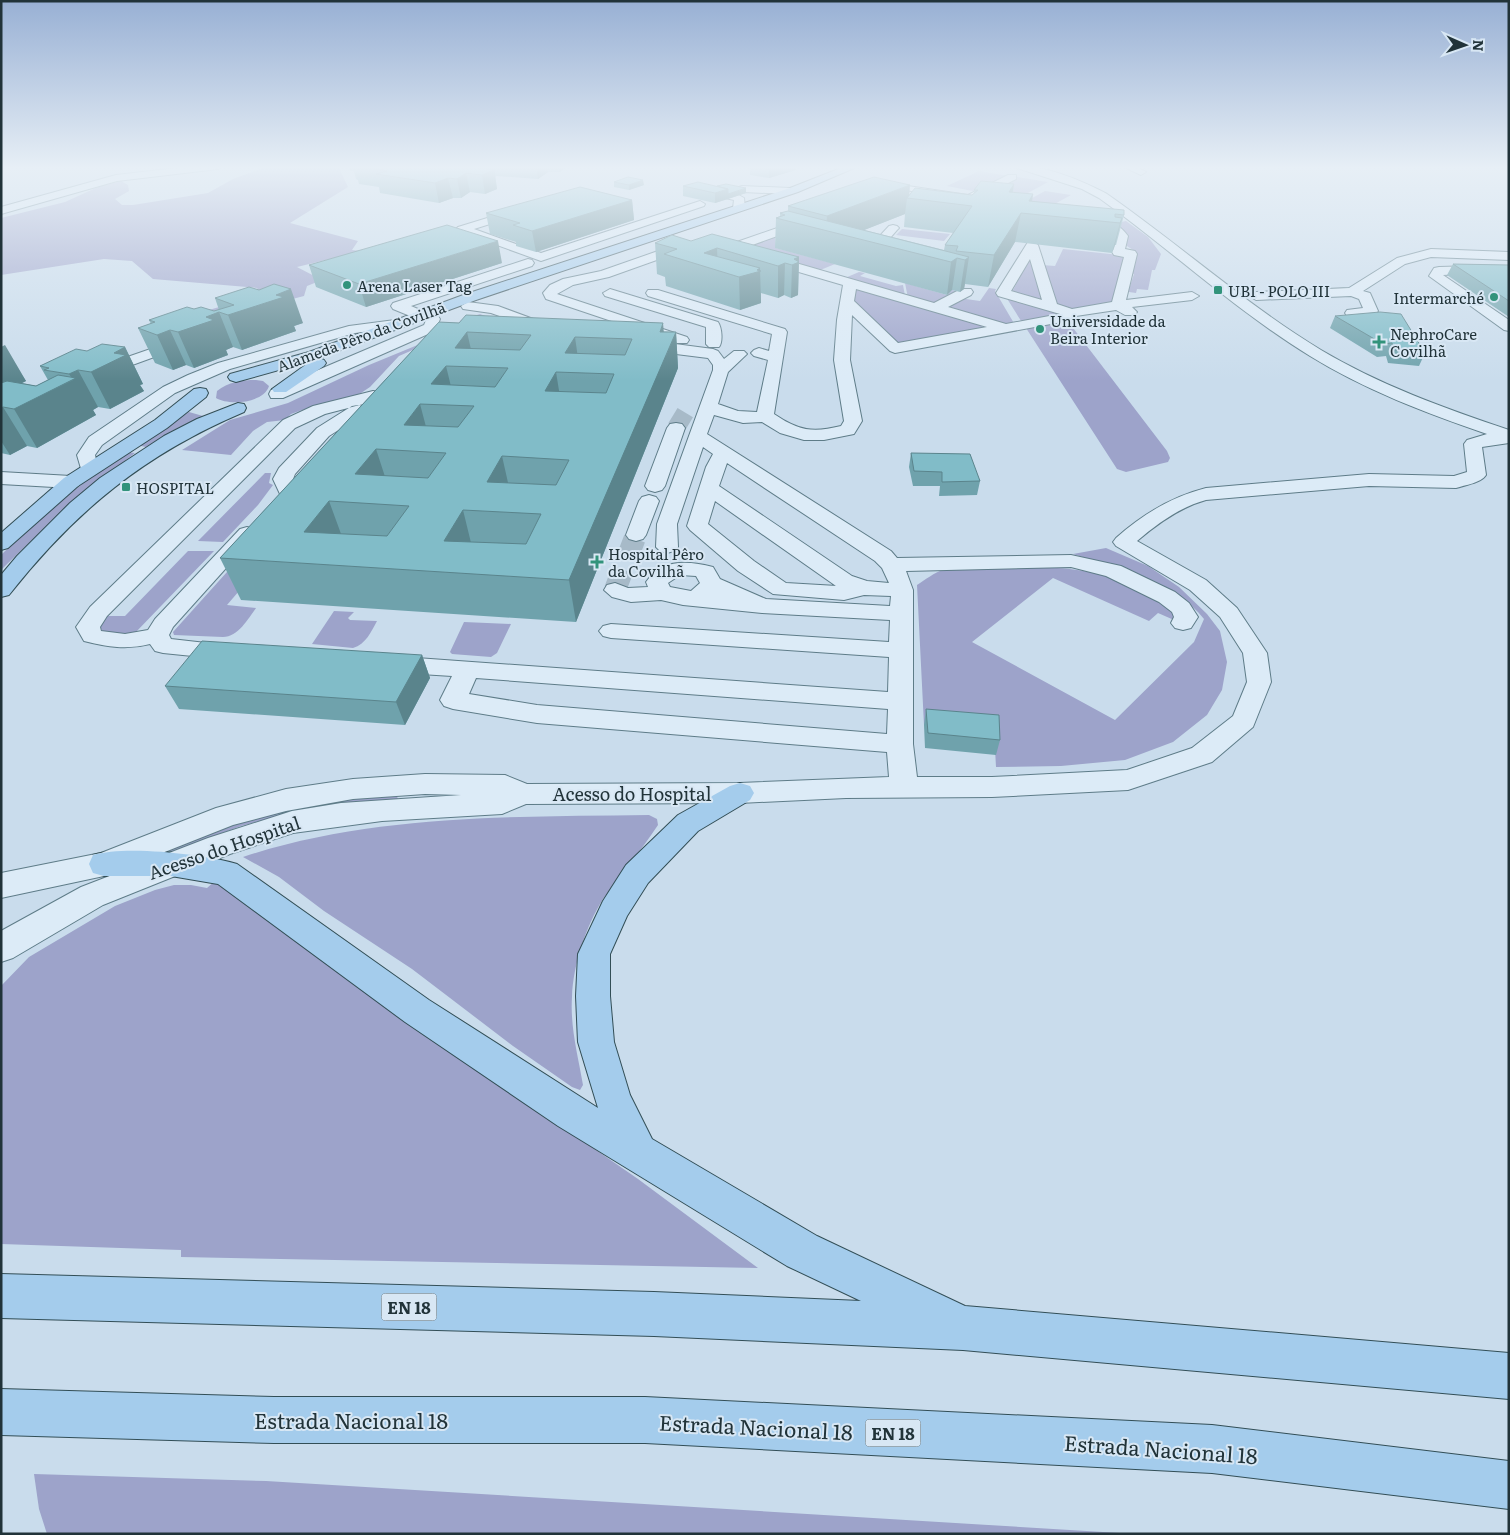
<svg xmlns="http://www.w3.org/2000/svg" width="1510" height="1535" font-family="Literata,serif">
  <rect width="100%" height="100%" fill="#c9dcec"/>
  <path fill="#9da3ca" d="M273,166H338L348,187L290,223L358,241L352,250L362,251L297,267L322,280L307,286L304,296L265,306L185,317L226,305L258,288L153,279L132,261L104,259L1,275V218L65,202L98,187L121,181L128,185L129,191L115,199L122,205H133L208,193L233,179L265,167Z
    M979,171L1009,176L978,192L947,186Z
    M1017,177L1048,182L1017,199L986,193Z
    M1045,191L1071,195L1051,206L1025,202Z
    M1126,221L1148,237L1161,254L1155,270H1152L1148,290L1137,289L1136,293L1122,291L1125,286H1130L1134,274L1127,272L1133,250L1124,244C1127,232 1123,229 1112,224Z
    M902,229L950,234L944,241L896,235Z
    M775,237L776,248L835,264L818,271L744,248Z
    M1063,249L1129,256L1116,303L1073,310L1056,306L1042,265L1055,266Z
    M1030,258L1047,302L1012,292Z
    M859,272L865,273L860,276L896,286L903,285L905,296L845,278Z
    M905,283L947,295L952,290L960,292L935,305L908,298Z
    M989,288L996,289L995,291L1015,325H1006L948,309L946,306L959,298L980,301Z
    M855,289L980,325L986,329L901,346L852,302Z
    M1006,297L1062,314L1023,324Z
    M480,314L488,317L399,356L370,387L361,393L347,399L302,410L291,414L285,420L267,422L253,431L231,455L182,450L230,420L288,403L369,365L454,330L461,320Z
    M1067,320L1167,451L1170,458L1168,462L1126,472L1117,469L1026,328Z
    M256,380L263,381L269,386C264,403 229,406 216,398L217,391C228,382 242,380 256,380Z
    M189,412L203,416L170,432L146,447L136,445Z
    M126,452L135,453L68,505L1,570V555C40,516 81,483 126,452Z
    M265,473H271L269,483L273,485L258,505L223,542L198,541Z
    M335,479L227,605L256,608C248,619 238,637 223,637L174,635L173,632L300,491Z
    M1106,548L1148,566L1179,587L1207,614L1220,631L1227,662L1222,690L1207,715L1173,742L1125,760L1061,766L996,767L994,731L924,725L917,585C925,580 935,572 943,570C958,566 985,568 1001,568C1071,565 1118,568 1176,615L1174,620L1158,613L1149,621L1053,578L972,642L1115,720L1194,642L1204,619C1177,583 1115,567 1073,554Z
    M188,551H214L135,633H103L100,626L106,616H125Z
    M334,611L354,612L348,618L350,620L377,621C371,632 366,644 353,648L312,644Z
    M464,622L511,624L497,653L491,657L452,654L450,652Z
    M396,794L398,799L281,815L241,826L172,852L169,851L170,848L219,827L326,800Z
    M649,815L657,819L658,825C641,851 621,874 603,899C586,926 573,965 572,997C570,1027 578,1056 583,1085L580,1090L572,1087L513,1046L412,969L324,911L279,877L243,857C373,814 514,817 649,815Z
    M215,881L414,1024L638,1179L758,1268L181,1257V1250L1,1244V986L29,957L115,906L155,890L174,885H191L207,888Z
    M34,1474L266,1481L1136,1534H47L39,1509Z"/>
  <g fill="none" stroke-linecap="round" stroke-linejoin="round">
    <path stroke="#a7bac8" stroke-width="18" stroke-dasharray="18 9" stroke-linecap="butt" d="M676,428L688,408"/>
    <path stroke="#a7bac8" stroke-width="22" stroke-dasharray="22 11" stroke-linecap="butt" d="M615,590L636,535"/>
    <defs>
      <path id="minor" d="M195,166H223L218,169L117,181L1,214V207L116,175Z
        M1015,166C1042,164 1083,181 1107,194C1179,244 1245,304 1321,350C1380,385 1444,408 1509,430V443L1482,447L1486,475C1481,483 1465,485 1456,488L1369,486L1206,500C1180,507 1157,524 1137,541L1206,580L1237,608L1267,653L1271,682L1253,727L1212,762L1128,790L992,797L846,798L740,803L526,804L502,814L382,821L293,833L230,854L103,905L13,958L1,962V931L81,887L208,838L292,811L341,803L461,795L425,794L353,799L286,811L233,825L104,876L1,898V873L101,853L216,808L286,789L353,779L425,774L505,775L527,784L740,783L889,777L887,752L537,723L453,709L444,706L440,700L452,676L389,672L380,670L377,664L380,658L389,656L888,692L889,657L611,638L603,636L599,631L603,626L611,624L889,642L890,620L762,613L683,605L661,600L631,602L612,597L604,590L607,585L615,583L628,588L648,587L646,582C663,558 688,561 713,567L720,579L766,599L890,606L891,596L864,595L844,600L773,594L738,571L690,530L687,526L706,467L713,454L703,447L677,524L678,547L674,551L667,553L660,551L656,547L657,524L713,370V365L708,358L660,352L655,350L652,347L655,344L660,342L713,349L718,351L724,359L734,351H744L747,354L728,372L718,404L738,411L757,412L768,360L754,356L751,353L754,350L759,348L769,351L772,334L648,296L646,293L648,290H658L785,329L787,332L774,414C799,431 813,433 841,426L844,421L834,360L837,320L843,285L734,253L729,247L731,244L901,185L968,195L1008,175H1016V179L981,197L1100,219C1113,222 1120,225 1128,236L1125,249L1135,251L1137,254L1126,300L1192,292L1199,296L1192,300L1132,307L1137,312L1135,315H1125L1116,310L1076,316L1067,321L895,353L890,351L852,315L850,360L862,421L854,434L824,440H804L780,433L762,422L743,423L714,415L707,434L891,551L897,558L1071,555L1121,566L1175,592L1189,603L1198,617L1191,628L1183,630L1175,628L1171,623L1174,617L1172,612L1159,602L1106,576L1071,567L906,571L913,590V744L917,777H992L1127,770L1192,748L1233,716L1247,682L1243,653L1220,617L1190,590L1116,546L1113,542L1116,538C1143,514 1171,497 1206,488L1369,474L1454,476L1467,472L1464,444L1467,440L1487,434C1426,413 1365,390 1310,356C1235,310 1170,249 1099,198L1082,189L1017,168ZM906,190L1109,228L1116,236L1112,252L1114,255L1124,257L1112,302L1072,309L1057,304L1038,245L1032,241L1028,242L996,293L998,296L1060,314L1006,324L948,307L971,295L973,292L971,289H961L934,303L744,248ZM1030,259L1042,300L1011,291ZM856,289L987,327L898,343L854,301ZM727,463L875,561L882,568L889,583L867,581L852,576L719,486ZM715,501L836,586H837L786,583L754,561L708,524ZM680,575L696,576L700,583L691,591L670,587L668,583ZM476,678L888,709L887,734L537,705L469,694Z
        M1122,166H1135L1146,172L1141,175Z
        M742,186L790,188L795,191L790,194L743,192L737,194L744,198L745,208L739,211L733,208L734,200L721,197L720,195L721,193Z
        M700,201L705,204L704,206L541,261L458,231L456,229L458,227L520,208H528L530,210L528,212L474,229L541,253Z
        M893,225L897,226L899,228L897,230L870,261H862L860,258L862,255L889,226Z
        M678,244L682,245L684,248L682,251L609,277L573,285L557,294L687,337L689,340L687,343H677L546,299L543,293L550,285L563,279L601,271Z
        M1431,249L1509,252V260L1431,257L1405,264L1363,291L1370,293L1378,311L1376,314L1352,317L1347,316L1345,313L1347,310L1363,308L1359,299L1351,296L1256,300L1249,296L1256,292L1349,288L1397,258Z
        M528,259L532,260L534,263L532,266L411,306L425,312L427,315L425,318H415L393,309L391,306L393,303Z
        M1475,266L1480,267L1481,270L1480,273L1443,275L1509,320V331L1504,330L1429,276L1434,268L1439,267Z
        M610,289L718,322C722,328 723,342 719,347H709L706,344V327L605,296L603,293Z
        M468,302L498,306L555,327L557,330L555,333L550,334L491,313L463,309L461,306Z
        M433,315L438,316L440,319L435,331L283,398H271L269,394L271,390L424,325L428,316Z
        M395,320L400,321L402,324L400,327L355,333L230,369L175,393L102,445L95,455L98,468L96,472L89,474L82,472L77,455L89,437L163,387L188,375L218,363L349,326Z
        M185,337L190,338L192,341L190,344L102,376H90L88,373L90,370Z
        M373,391L379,392L381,396L379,400L325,414L295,428L107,616L100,627L101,631L125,634L148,630L155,619L240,529L247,527L254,529L257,533L254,537L173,627L169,635L171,639L241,647L244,652L241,657L232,660L163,653L155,651L150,644C127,650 107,647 84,641L76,627L90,607L283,420L313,406Z
        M358,405L364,406L367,410L364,414L329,436L295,474L293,479L297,490L294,494L287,496L280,494L273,479L279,468L317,428L352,406Z
        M676,423L682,424L685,428L665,486L662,490L655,492L648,490L645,486L667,428L670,424Z
        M1,472L71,476L78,478L81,482L78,486L71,488L1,484Z
        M649,495L656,497L659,501L646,535L643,539L636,541L629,539L626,535L639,501L642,497Z"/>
      <path id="major" d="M846,166H859L798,192L476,300L319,358L324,360L326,363L324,366L286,392H274L272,389L311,361L236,382L230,380L228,377L230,374L309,352L466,294L790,188Z
        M200,388L206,389L208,393L206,397L167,428L78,486L8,548L1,550V533L64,478L155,420L194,389Z
        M238,403L244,404L246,408L244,412C145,454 76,510 9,595L1,597V575L17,556L70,503L100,478L164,436L197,419Z
        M740,783L750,786L754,793L750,800L698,831L648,883L627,916L610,954V996L614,1042L630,1095L652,1139L817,1236L965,1306L1509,1353V1399L963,1350L654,1336L1,1318V1274L654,1292L861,1301L787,1266L558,1126L405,1022L218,884L171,876H104L93,873L89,864L93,855C125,845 204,854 237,864L429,1000L598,1108L578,1042L576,996L578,954L603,901L626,865L678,815L730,786Z
        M1,1389L274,1397H645L1212,1425L1509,1461V1509L1212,1473L645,1443H274L1,1435Z"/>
    </defs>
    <use href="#minor" stroke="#5e7c88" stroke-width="2"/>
    <use href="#major" stroke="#324e56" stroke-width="2"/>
    <use href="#minor" fill="#dcebf7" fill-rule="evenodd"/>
    <use href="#major" fill="#a4ccec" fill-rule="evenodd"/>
  </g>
  <path fill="#6fa2ac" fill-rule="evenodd" d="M348,166H576L574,167H566L560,172H548L538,179L496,176L495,177L497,189L485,194L470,192L461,198H453L439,203L380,193L379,187L359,184L358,180L356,179L354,171H350Z
    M750,166H796V170L769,178L750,175Z
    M800,166H816L812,168Z
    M614,182L644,185L629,190L614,187Z
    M1014,184L1013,193L1033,194L1032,201L1124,215L1116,245H1115L1112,253L1015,242L988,287L965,284L964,289L960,292L952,290L947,295L775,248L776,218L780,216V213L788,211V206L909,196L972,195L974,194V190ZM905,214L904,227L953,233L945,245L944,250L864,230Z
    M683,186L746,193L715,203L683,196Z
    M632,200L634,220L536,252L516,246V242L490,234L486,213Z
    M691,241L799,257L798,295L791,298L784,295L778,298L761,293V303L740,310L666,286L665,277L657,274L655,243Z
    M502,263L366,307L316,287L309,265Z
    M1453,264L1509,265V317L1447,275Z
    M215,298L303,323L294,326L296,331L242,350L233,347L226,350L228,355L194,368L186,365L173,370L155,363L138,328L151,324L149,320L194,309L214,311L219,310Z
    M1335,316L1425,353L1419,366L1388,363L1386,356L1377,357L1330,328Z
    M439,322L676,332L678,368L576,622L241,600L220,558Z
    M1,345L26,381L22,383L36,386L48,380L40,366L87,351L125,347L143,384L140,385L144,391L110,409L98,407L93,410L96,415L37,448L27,446L10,455L1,453Z
    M911,453L980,481L977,495L939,496L940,486H913L909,467Z
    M422,655L430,678L405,725L179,709L165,686Z
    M926,709L1000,740L996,755L925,748L924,725Z"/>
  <path fill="#5a848c" d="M480,166H494L497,189L485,194L482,175L477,167Z
    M536,166H547L548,172L538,179Z
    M559,166H566V167L560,172Z
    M780,166H796V170L769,178V169Z
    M466,173L470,192L461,198L457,179Z
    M448,178L453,198L439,203L435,183Z
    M643,180L644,185L629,190V185Z
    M1014,184L1009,212V192Z
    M910,185L909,199L907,198L905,214L849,236L826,230L827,216Z
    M746,188V193L728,199V194Z
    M728,189V199L715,203V193Z
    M1033,194L1030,214L1029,201Z
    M632,200L634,220L536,252L532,231Z
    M1021,213L1015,242L988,287L994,255Z
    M1122,218L1114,248L1112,253L1120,223Z
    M498,241L502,263L366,307L359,284Z
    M717,248L718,270L704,253Z
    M799,257L798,295L791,298L792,265L794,259Z
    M969,257L964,289L960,292L965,260Z
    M957,258L952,290L947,295L951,262Z
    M785,263L784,295L778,298V266Z
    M760,268L761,303L740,310L739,277Z
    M291,289L303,323L294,326L296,331L242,350L228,315L276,295Z
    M219,312L233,347L226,350L228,355L194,368L178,332L206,317Z
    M663,323L666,356L676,332L678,368L576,622L569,580L660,332Z
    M170,330L186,365L173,370L157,335Z
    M467,332L475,367L455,348Z
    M575,337L580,373L565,353Z
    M5,345L26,381L16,386L1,398V347Z
    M125,347L143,384L140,385L144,391L110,409L91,372L114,353Z
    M446,366L455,403L431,384Z
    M78,370L98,407L93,410L96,415L37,448L14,409L73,380L69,374Z
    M556,372L562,409L545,391Z
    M420,404L430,442L404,425Z
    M3,407L27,446L10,455L1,441V408Z
    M376,449L389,489L355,474Z
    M502,456L511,496L487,482Z
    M329,501L344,542L304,532Z
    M463,510L473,551L444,541Z
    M422,655L430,678L405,725L396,702Z"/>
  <path fill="#81bcc8" stroke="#5a848c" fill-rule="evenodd" d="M357,166H465L470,167L471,166H480L477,167L494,170L482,175L466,173L457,179L448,178L435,183L376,174L387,171Z
    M753,166H780L769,169Z
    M628,177L643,180L629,185L614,182Z
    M874,177L910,185L827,216L788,206Z
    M981,181L1014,184L1009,192L1033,194L1029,201L1124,210V215L1115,214V217L1122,218L1120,223L1021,213L994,255L956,251L958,246L945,245L972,206L907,198L915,188L972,195L978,190H974Z
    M698,182L728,189L715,193L683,186Z
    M726,184L746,188L728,194V189L717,186Z
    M580,187L632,200L532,231L513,225L520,223L486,213Z
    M788,211L969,257L965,260L957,258L951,262L776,218L785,215L780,213Z
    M447,225L498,241L359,284L309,265Z
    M712,234L799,257L794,259L799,262L792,265L785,263L778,266L717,248L704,253L760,268L757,270L761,271L739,277L664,254L677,249L655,243L672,235L691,241Z
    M1453,264L1509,265V301Z
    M274,284L291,289L276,295L284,297L228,315L219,312L206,317L214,320L178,332L170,330L157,335L138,328L155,322L149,320L187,307L194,309L201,307L214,311L234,305L215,298L249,287L259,290Z
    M1380,312L1401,314L1425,353L1394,350L1392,343L1383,344L1335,316Z
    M466,315L663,323L660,332H676L569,580L220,558L439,322L459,323ZM467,332L531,335L520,350L455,348ZM575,337L632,339L625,355L565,353ZM446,366L508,368L495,387L431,384ZM556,372L614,374L606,393L545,391ZM420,404L474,406L458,427L404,425ZM376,449L446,453L428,478L355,474ZM502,456L569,460L556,485L487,482ZM329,501L409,506L387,536L304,532ZM463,510L541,514L526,544L444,541Z
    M102,344L125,347L114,353L126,355L91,372L78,370L69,374L44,370L49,368L40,366L76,349L87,351Z
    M58,375L76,378L14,409L3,407L1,408V383L7,381L36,386Z
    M911,453L970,454L980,481L942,482V472L914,471Z
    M202,641L422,655L396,702L165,686Z
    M926,709L999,715L1000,740L928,733Z"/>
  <linearGradient id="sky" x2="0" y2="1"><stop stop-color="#98b0d4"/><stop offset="0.44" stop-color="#e7eff6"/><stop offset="1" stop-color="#e7eff6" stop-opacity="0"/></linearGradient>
  <rect width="1510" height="381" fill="url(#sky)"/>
  <g fill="#32937b" stroke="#d8e7f4" stroke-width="2">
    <circle cx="347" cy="285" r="5"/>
    <rect x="1213" y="285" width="10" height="10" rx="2.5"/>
    <circle cx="1494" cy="297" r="5"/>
    <circle cx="1040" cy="329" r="5"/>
    <path d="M1376.5 334.5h5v5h5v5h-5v5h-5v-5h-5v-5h5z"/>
    <rect x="121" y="482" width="10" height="10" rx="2.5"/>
    <path d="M594.5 554.5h5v5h5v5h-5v5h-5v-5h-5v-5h5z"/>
  </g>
  <g text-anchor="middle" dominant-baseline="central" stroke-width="4" stroke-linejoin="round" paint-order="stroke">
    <g font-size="15" fill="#213339" stroke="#d8e7f4" text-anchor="start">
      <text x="357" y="285">Arena Laser Tag</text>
      <text x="1228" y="290">UBI - POLO III</text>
      <text x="1484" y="297" text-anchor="end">Intermarché</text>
      <text x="1050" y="320">Universidade da<tspan x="1050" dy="17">Beira Interior</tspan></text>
      <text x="1390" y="333">NephroCare<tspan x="1390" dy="17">Covilhã</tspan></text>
      <text x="136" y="487">HOSPITAL</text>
      <text x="608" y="553">Hospital Pêro<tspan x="608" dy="17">da Covilhã</tspan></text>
    </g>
    <g font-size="15" fill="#213339" stroke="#d8e7f4">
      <text transform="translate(361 336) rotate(-20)">Alameda Pêro da Covilhã</text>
    </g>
    <g fill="#d8e7f4" stroke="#586971" stroke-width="1">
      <rect x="381.5" y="1293.5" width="55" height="27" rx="4"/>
      <rect x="865.5" y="1419.5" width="55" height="27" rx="4"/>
    </g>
    <g font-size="16" font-weight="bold" fill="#213339">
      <text x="409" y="1307">EN 18</text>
      <text x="893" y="1433">EN 18</text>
    </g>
    <g font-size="18" fill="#213339" stroke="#d8e7f4">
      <text x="632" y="793">Acesso do Hospital</text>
      <text transform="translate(224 847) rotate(-19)">Acesso do Hospital</text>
    </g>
    <g font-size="21" fill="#213339" stroke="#d8e7f4">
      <text x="351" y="1419">Estrada Nacional 18</text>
      <text transform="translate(756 1426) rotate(3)">Estrada Nacional 18</text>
      <text transform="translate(1161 1448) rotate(4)">Estrada Nacional 18</text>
    </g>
  </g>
  <rect width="1510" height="1535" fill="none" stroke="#213339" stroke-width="5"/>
  <g transform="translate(1465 45) rotate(92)" stroke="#d8e7f4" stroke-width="4" paint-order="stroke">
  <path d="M0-4L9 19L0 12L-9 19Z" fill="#213339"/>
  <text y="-8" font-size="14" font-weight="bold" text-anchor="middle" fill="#213339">N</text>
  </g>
</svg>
